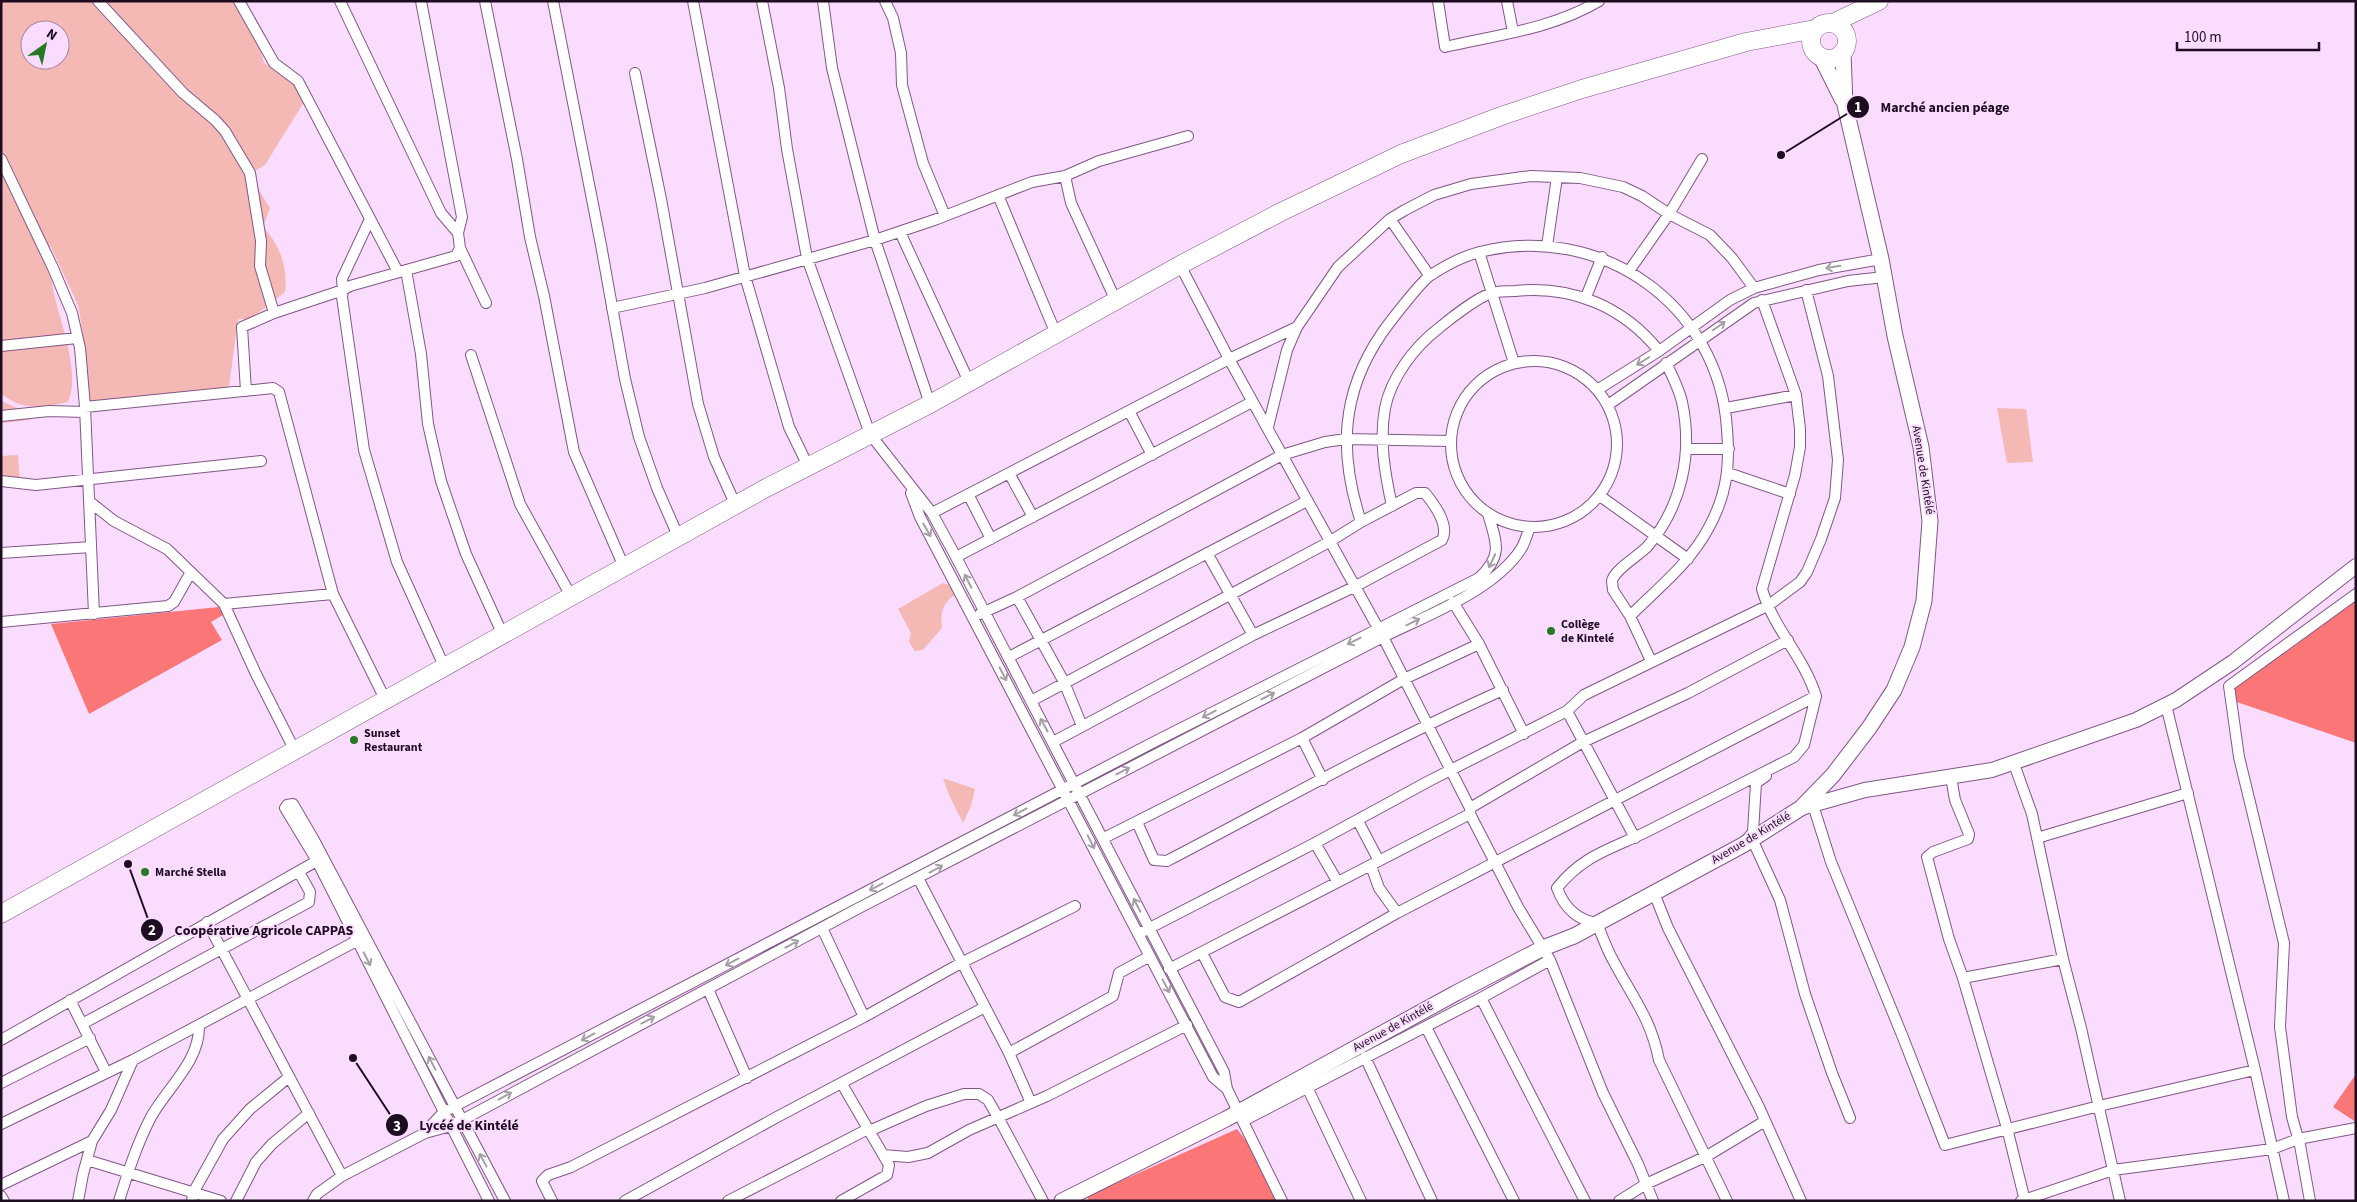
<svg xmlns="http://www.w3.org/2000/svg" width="2357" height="1202" font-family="'Source Sans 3',sans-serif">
  <rect width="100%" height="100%" fill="#faddfe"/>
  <path fill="#f4b8b5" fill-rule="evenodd" d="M1,1H96L219,126L270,208L263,227C280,245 288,267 285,292L251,319H238L229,387L87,406L85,345L78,305L50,245C50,257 50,272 52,284C57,315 82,372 68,402C40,408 25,411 1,394ZM30,30H60V60H30Z
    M101,1H235L259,44L264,63C286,75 293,79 304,102L265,165L255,171L244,152L218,119L187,94Z
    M1,401L31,414L29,420L1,423Z
    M1997,408L2026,409L2033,462L2007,463Z
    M18,455L20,482L1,478V456Z
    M943,583L956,587V594C943,602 940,613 942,628L923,650L915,651L909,642L911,633L898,609Z
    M943,778L975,789L971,806L963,823L949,795Z"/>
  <path fill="#fb7777" d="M2356,592V743L2231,700L2229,686Z
    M219,607L223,615L211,622L222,640L89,714L51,624Z
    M2356,1074V1122L2333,1107Z
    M1237,1129L1251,1147L1276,1201H1089L1087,1196Z"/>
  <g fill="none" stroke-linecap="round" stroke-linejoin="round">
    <defs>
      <path id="street" d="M98,1L183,93L215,120L225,131L250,173L261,241L260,266L274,313
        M239,1L274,63L298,81L398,272
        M340,1L441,213L458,233
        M421,1L462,217L458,233L460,248L456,256L350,286L343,290L342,297L364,450L397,562L444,666
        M485,1L517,159L530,237L544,296L574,452L624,567
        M553,1L601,245L625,379L639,437L657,488L678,536
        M693,1L745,276L789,427L808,466
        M762,1L779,88L787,149L807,258L870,434L932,513L956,557L1224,1072L1227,1089L1282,1201
        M823,1L832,68L875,240L930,404
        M885,1L893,18L901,53L902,85L923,163L945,216
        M1438,1L1445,47C1497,35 1552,29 1599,1
        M1507,1L1513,32
        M635,73L661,199L698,404L714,457L736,506
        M1,159L53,268L72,313L80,348L85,407L94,614
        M1065,176L1071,203L1116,301
        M998,195L1056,334
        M1390,219L1429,275
        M900,232L969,382
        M1547,246L1557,177
        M460,248L486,303
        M1479,252L1514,363
        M1180,265L1229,359L1383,637L1470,808V814L1518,907L1550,960L1603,1093L1638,1164L1653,1201
        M406,270L421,354L428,424L441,481L466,554L502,633
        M1629,271L1669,214L1702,159
        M1586,297L1602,257
        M612,308L705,288L875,240L937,219L1032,182L1065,176L1099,161L1188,136
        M1,346L77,338
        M471,355L520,504L571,596
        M1451 444a83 83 0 1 1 166 0a83 83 0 1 1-166 0Z
        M1597,390L1659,351L1730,300L1754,288L1819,270L1881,259
        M246,391L242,327L274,313L343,290L342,279L370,219
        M1608,405L1754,303L1848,281L1884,277
        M85,407L273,388L279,392L333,594L385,699
        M1726,408L1796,395
        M1129,411L1152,455
        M1,416L49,411L85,412
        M1268,427L1287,350L1297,327L1338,267L1390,219L1405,210L1434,195L1471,184L1531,176L1580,178L1623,187L1642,196L1669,214L1710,235L1732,258L1754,288
        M1687,449H1729
        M1009,473L1033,517
        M1728,473L1790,494
        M1,481L36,485L261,461
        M911,493L920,517L1213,1077L1227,1089
        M968,494L991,539
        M1600,496L1688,559
        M90,502L114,521L167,549L224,604L256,674L294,749
        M1392,506C1385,474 1379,441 1385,408C1391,378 1414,347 1439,328C1451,318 1478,297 1492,293C1499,291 1508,291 1515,291C1571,285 1623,306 1659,351
        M932,513L1229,359L1297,327
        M1361,522C1339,454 1340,394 1382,333C1389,323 1422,280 1431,275C1445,266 1463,256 1480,252C1600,222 1719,304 1727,429C1730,466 1727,495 1708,529C1690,563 1657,589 1630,616
        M1,553L91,547
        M1207,553L1253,635
        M956,557L1252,402
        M1017,597L1064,682L1082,726
        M1453,602L1479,644L1524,734
        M224,604L333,594
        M980,614L1017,597L1282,455L1325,442L1346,439L1450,441
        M1,622L168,606L174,602L191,572
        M1009,657L1307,501
        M1651,661L1630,616L1613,590L1612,581C1614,570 1638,556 1647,547C1682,507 1693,453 1682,402C1679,389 1672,375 1666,363
        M1031,701L1329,542L1361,522L1416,493H1425C1434,504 1450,525 1442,540L1354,587L1253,635L1053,742
        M2166,705L2255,1070L2284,1201
        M1567,711L1635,838
        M1302,738L1323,780
        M2014,764L2032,814L2063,959L2081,1028L2120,1201
        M1951,777L1955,800L1969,834L1968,839L1933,852L1927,857L1949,939L1963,978L2007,1128L2025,1201
        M1813,805L1831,862L1902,1035L1945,1145L2099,1106L2255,1070
        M1470,808L1583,742L1688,693L1788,640
        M1358,821L1379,861
        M1137,822L1154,860L1167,861C1278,803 1388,741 1503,690
        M1104,838L1302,738L1404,679L1479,644
        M2037,838L2188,793
        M1752,839L1780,900L1805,994L1832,1073L1850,1118
        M1746,841L1753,832L1756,783L1766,776
        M1315,843L1337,881
        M1371,866L1379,888L1397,913
        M918,878L1009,1053L1031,1103
        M1654,893L1668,928L1759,1107L1801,1201
        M207,922L342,1176
        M822,928L864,1017
        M1138,934L1315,843L1429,781L1567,711L1584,695L1769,605L1800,582L1807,572L1821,539L1835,498L1838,460L1828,376L1806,290
        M1202,953L1225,997L1239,1002L1397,913L1816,696C1804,657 1773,628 1762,589L1795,475L1800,447V429L1796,395L1762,300
        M1169,969L1470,814
        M1963,978L2063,959
        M708,989L747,1078
        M1481,998L1585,1201
        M70,1000L106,1072
        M82,1024L309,902L310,892L299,872
        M1426,1027L1514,1201
        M1,1040L322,858
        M1009,1053L1113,996L1119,973L1150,956
        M1365,1057L1432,1201
        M1,1083L90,1038
        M1307,1087L1361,1201
        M1243,1121L1481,998L1550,960
        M1,1124L133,1060L362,938
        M869,1131L926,1106L964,1094H979L988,1100L999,1119L1043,1201
        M425,1132L443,1113L455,1106L1154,742L1479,578C1503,556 1497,543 1488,514
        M883,1155L908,1157L928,1153L969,1130L1047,1096L1187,1025
        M87,1160L221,1201
        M1,1185L92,1141
        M1,1196L4,1201
        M78,1201L83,1174L92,1141L111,1110L133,1060
        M119,1201C128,1172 137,1144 151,1117C167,1088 200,1061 199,1026
        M192,1201L193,1193L223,1139L250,1109L289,1077
        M236,1201L256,1162L272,1144L309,1113
        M313,1201L317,1194L342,1176L425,1133L451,1126L857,909L1383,637C1427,615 1494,591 1521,549C1525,543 1527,534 1530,527
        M489,1201L317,861L285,808L287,805L293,804L314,840L505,1201
        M552,1201L542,1181L548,1175L571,1167L864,1017L961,963L1075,906
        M625,1201L777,1117L985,1007
        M728,1201L868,1129
        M841,1201L887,1175L889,1165L842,1084
        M1619,1201L1646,1184L1707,1156L1765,1121
        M1727,1201L1659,1060C1651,1019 1633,998 1614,962C1607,950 1602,936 1597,923C1577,920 1564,907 1557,888C1585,853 1613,849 1650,830C1698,806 1746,781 1794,757L1804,745L1816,696
        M2021,1201L2113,1170L2272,1149L2298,1139L2356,1128
        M2310,1201L2300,1145L2292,1117L2280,1027L2284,943L2239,757L2229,686L2356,594"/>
      <path id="secondary" d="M1801,808L1865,790L1992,770L2136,720L2176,700L2233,662L2356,566"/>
      <path id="primary" d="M1821,57L1842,99
        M1062,1201L1226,1119L1456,993L1543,948L1574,936L1743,845L1801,808L1833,775L1869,728L1894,690L1912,647L1924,601L1930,521L1921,447L1895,336L1881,259L1845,105L1843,52"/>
      <path id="highway" d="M1833,23L1879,1
        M1811 41a18 18 0 1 1 36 0a18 18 0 1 1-36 0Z
        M1,914L766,488L930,404L1180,265L1279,213L1401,154L1504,115L1582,89L1746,42L1815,29"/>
    </defs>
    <use href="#street" stroke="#815687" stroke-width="12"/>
    <use href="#secondary" stroke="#815687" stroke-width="16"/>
    <use href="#primary" stroke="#815687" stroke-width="17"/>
    <use href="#highway" stroke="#815687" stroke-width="19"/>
    <use href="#street" stroke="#fff" stroke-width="10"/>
    <use href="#secondary" stroke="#fff" stroke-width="14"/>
    <use href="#primary" stroke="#fff" stroke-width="15"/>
    <use href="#highway" stroke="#fff" stroke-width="18"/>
  </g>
  <defs><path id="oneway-shaft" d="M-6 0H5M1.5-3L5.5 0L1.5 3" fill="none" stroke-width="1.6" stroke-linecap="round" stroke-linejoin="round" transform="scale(1.25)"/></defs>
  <g stroke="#a59ea6">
    <use href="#oneway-shaft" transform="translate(1833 267) rotate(170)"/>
    <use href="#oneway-shaft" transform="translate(1719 326) rotate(-35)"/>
    <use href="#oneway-shaft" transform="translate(1643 361) rotate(148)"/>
    <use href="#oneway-shaft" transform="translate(927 530) rotate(61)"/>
    <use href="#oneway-shaft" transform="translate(1492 561) rotate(115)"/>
    <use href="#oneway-shaft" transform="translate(968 581) rotate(-117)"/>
    <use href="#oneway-shaft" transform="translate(1413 622) rotate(-26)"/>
    <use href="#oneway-shaft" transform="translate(1354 641) rotate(153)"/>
    <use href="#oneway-shaft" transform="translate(1003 674) rotate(62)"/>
    <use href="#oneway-shaft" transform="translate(1268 696) rotate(-27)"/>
    <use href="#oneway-shaft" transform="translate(1209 714) rotate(153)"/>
    <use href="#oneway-shaft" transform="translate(1044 725) rotate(-119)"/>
    <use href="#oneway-shaft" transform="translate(1123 771) rotate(-27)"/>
    <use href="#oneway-shaft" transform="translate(1020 812) rotate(152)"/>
    <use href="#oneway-shaft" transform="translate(1091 842) rotate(63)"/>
    <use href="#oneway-shaft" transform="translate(936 869) rotate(-28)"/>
    <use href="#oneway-shaft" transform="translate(876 887) rotate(152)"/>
    <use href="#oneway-shaft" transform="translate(1137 905) rotate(-117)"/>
    <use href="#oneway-shaft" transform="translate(792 944) rotate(-28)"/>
    <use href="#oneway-shaft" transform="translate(367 959) rotate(63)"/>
    <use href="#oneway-shaft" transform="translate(732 962) rotate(152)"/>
    <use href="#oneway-shaft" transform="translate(1166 986) rotate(62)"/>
    <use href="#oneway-shaft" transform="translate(648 1020) rotate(-28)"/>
    <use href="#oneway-shaft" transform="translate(588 1037) rotate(152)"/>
    <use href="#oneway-shaft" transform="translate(432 1063) rotate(-118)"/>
    <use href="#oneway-shaft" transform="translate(505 1096) rotate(-29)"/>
    <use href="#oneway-shaft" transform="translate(483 1160) rotate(-118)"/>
  </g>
  <g fill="#277822" stroke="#faddfe" stroke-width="2">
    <circle cx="1551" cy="631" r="5"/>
    <circle cx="354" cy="740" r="5"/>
    <circle cx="145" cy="872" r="5"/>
  </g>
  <g text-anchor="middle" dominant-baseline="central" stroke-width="4" stroke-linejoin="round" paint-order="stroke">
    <g font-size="12" fill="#1e0d20" stroke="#faddfe">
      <text transform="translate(1923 470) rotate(81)">Avenue de Kintélé</text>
      <text transform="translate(1751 838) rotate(-31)">Avenue de Kintélé</text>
      <text transform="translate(1393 1027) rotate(-29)">Avenue de Kintélé</text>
    </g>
    <g font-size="12" font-weight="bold" fill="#1e0d20" stroke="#faddfe" text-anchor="start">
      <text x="1561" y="624">Collège<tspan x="1561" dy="14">de Kintelé</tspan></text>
      <text x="364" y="733">Sunset<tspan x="364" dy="14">Restaurant</tspan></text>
      <text x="155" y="872">Marché Stella</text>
    </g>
  </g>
  <path fill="none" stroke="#1e0d20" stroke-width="2" d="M1781 155L1858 107M128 864L152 930M353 1058L397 1125"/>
  <g fill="#1e0d20" stroke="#faddfe" stroke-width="2">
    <circle cx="1781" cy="155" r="5"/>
    <circle cx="128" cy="864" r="5"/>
    <circle cx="353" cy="1058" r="5"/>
    <circle cx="1858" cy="107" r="12"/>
    <circle cx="152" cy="930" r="12"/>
    <circle cx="397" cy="1125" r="12"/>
  </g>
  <g font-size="15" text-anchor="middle" font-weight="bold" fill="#fff">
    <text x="1858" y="112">1</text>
    <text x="152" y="935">2</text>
    <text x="397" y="1131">3</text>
  </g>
  <g font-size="14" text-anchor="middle" font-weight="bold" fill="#1e0d20" stroke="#faddfe" stroke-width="4" stroke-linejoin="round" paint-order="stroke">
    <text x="1945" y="112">Marché ancien péage</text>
    <text x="264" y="935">Coopérative Agricole CAPPAS</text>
    <text x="469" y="1130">Lycéé de Kintélé</text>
  </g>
  <rect width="2357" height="1202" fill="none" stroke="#1e0d20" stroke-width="5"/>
  <g transform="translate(45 45) rotate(33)"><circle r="24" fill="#faddfe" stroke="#a28aa5"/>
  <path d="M0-4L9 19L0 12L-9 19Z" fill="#277822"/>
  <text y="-8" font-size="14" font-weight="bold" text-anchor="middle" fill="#1e0d20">N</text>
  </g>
  <path d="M2177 42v8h142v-8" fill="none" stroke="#1e0d20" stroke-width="2.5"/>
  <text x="2184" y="42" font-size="15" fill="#1e0d20" stroke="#faddfe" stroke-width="4" paint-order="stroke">100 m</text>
</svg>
